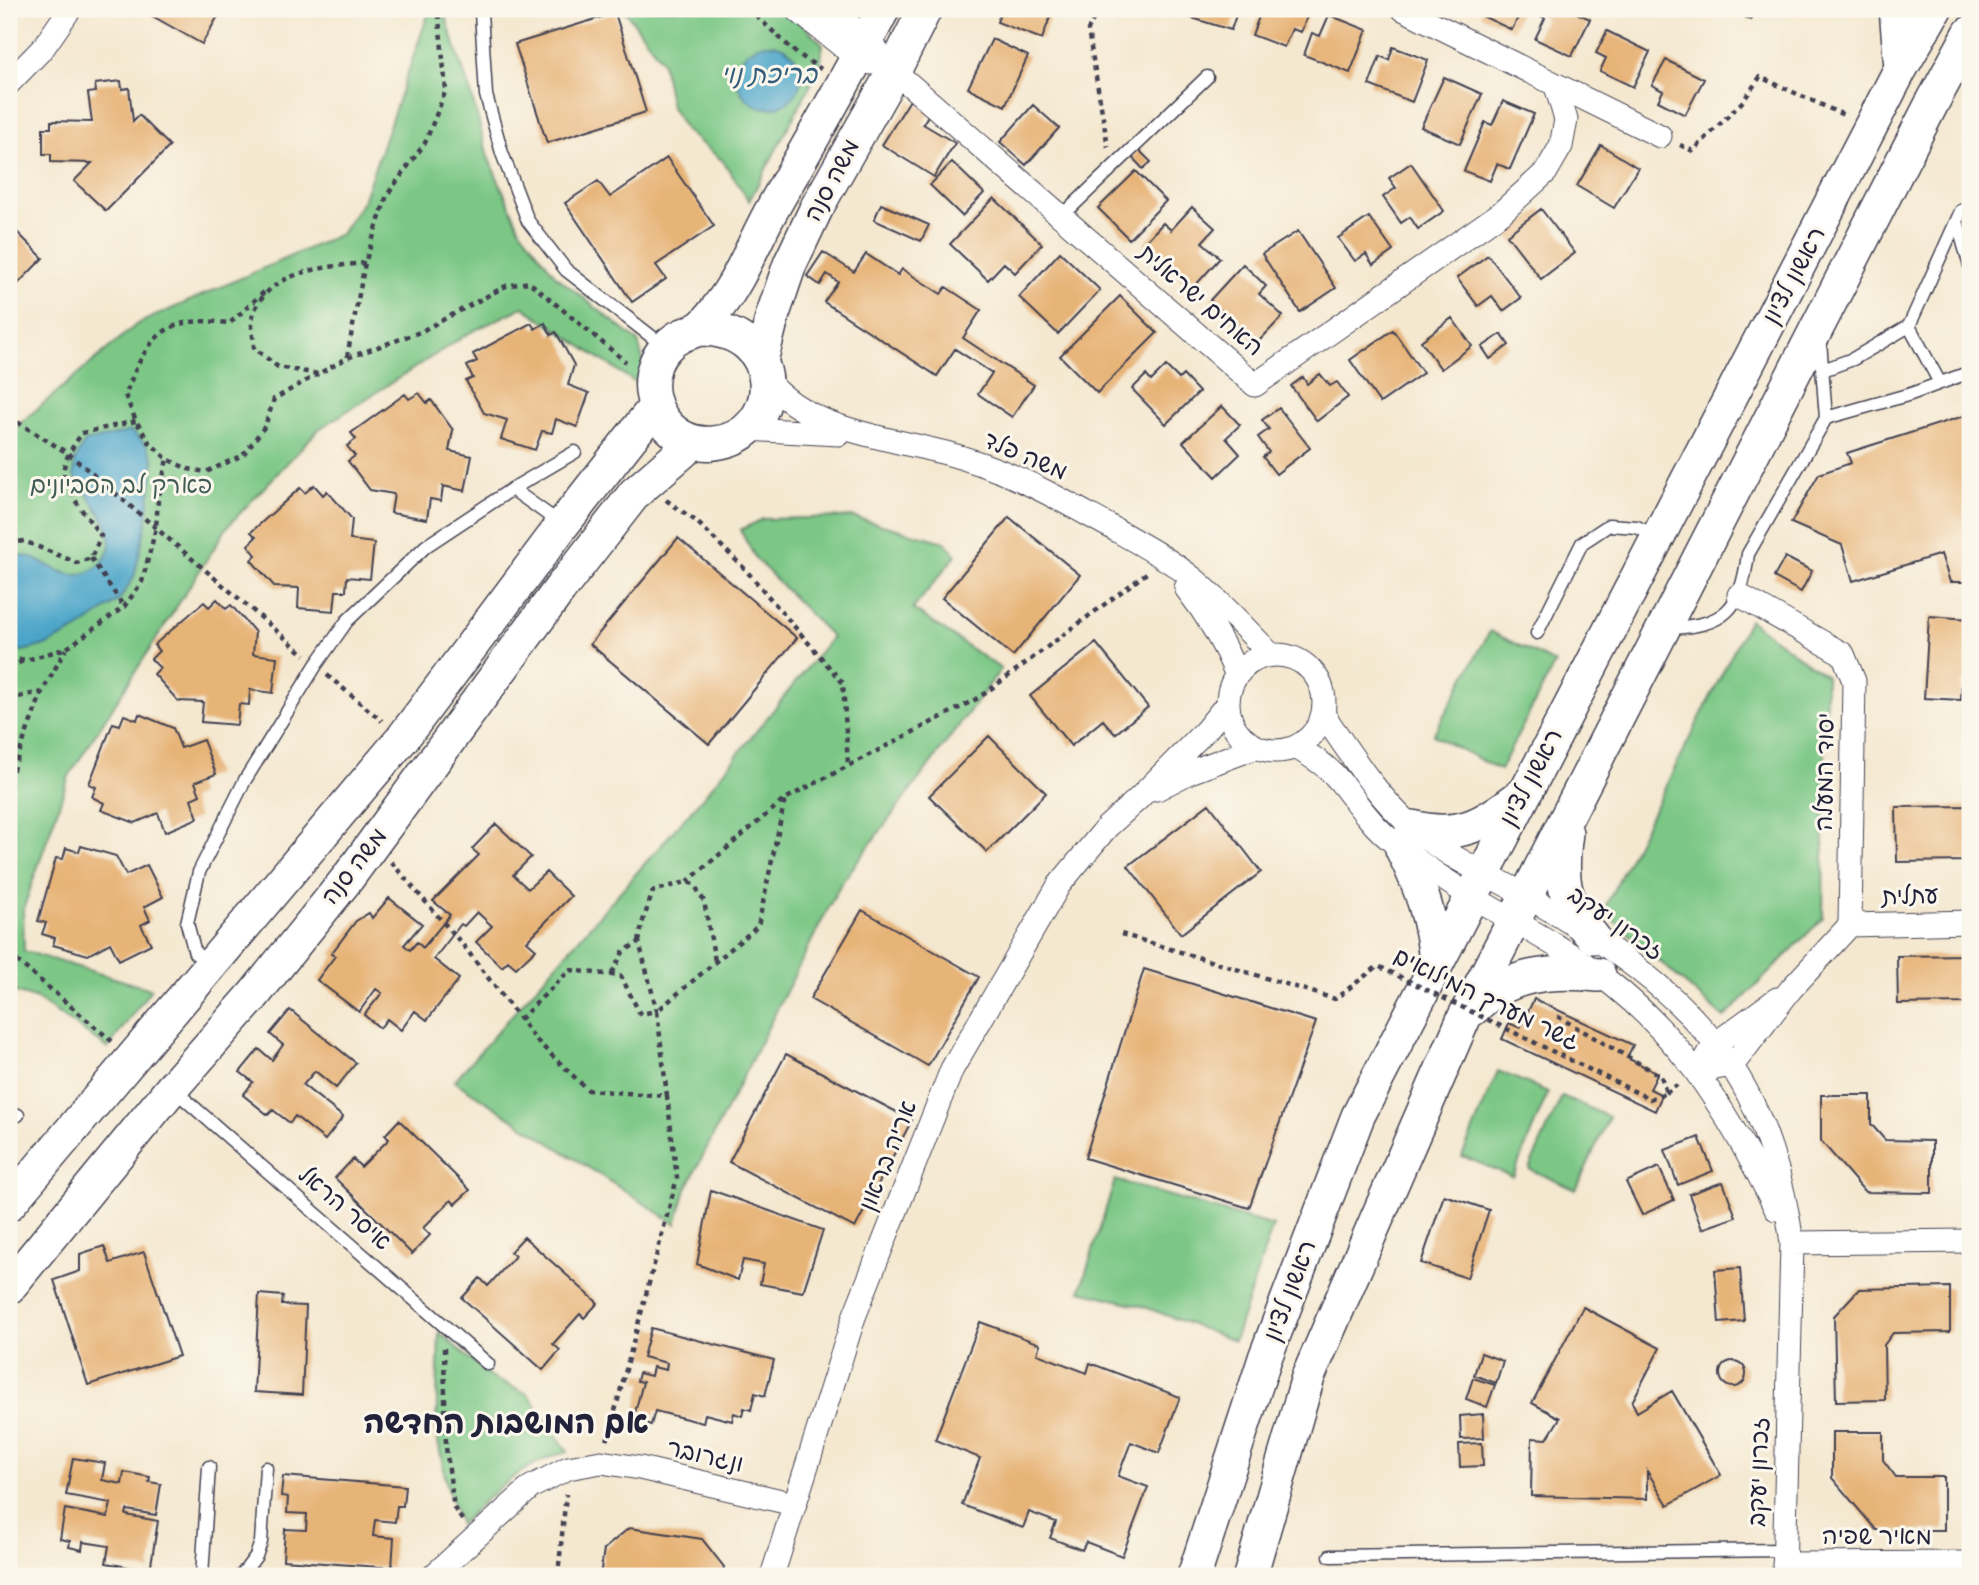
<svg xmlns="http://www.w3.org/2000/svg" width="1979" height="1585" font-family="Mynerve,'Playpen Sans Hebrew',sans-serif">
  <rect width="100%" height="100%" fill="#fbf7ec"/>
  <filter id="ink" filterUnits="userSpaceOnUse"><feTurbulence type="fractalNoise" baseFrequency=".0143" numOctaves="2"/><feDisplacementMap in="SourceGraphic" scale="14" xChannelSelector="R" yChannelSelector="G"/><feConvolveMatrix kernelMatrix="1 2 1 2 8 2 1 2 1" color-interpolation-filters="sRGB"/></filter>
  <filter id="wash" filterUnits="userSpaceOnUse"><feTurbulence type="fractalNoise" baseFrequency=".00686" numOctaves="4" result="noise"/><feDisplacementMap in="SourceGraphic" scale="28" xChannelSelector="R" yChannelSelector="G"/><feGaussianBlur stdDeviation="1.57" result="paint"/><feColorMatrix in="noise" values="0 0 0 0 0 0 0 0 0 0 0 0 0 0 0 0 0 1.4 0 .05"/><feComposite in="paint" operator="in"/></filter>
  <g filter="url(#wash)">
    <rect width="100%" height="100%" fill="#f4e8d0"/>
    <path fill="#7bc786" stroke="#4e7460" stroke-width="2" d="M430,9H443L472,97L488,157L520,229L556,276L638,341L651,393L523,307L469,333L319,429L228,526L69,776L23,910L24,951L151,989L108,1048L37,999L9,990V433L137,324L341,234L363,201Z
      M614,9H786L823,44L820,67L749,201L723,161L686,131L671,107L662,61L626,12Z
      M852,517L945,542L956,555L913,609L1001,669L840,885L686,1189L676,1224L454,1081L705,795L832,637L756,559L740,530L763,519Z
      M1749,620L1826,676L1823,918L1724,1018L1603,911Z
      M1490,631L1555,663L1500,770L1433,735Z
      M1498,1071L1548,1092L1513,1177L1462,1156Z
      M1562,1096L1609,1117L1576,1190L1529,1169Z
      M1115,1180L1273,1226L1234,1341L1142,1306L1080,1291Z
      M439,1332L490,1377L528,1394L568,1452C527,1460 488,1495 460,1525L448,1490L436,1432Z"/>
    <path fill="#4ba5c9" stroke="#366482" stroke-width="2" d="M737 76a32 32 0 1 1 64 0a32 32 0 1 1-64 0Z
      M131,431L147,445L154,460L147,520L134,577L119,600L78,629L49,644L23,651L9,648V555C16,555 24,555 30,557C44,562 59,574 75,575C85,575 97,569 103,561C125,534 88,498 74,476L75,460L85,442Z"/>
    <g id="blocks">
      <path fill="#e7b478" d="M140,9H222L202,44Z
        M1002,9H1053L1042,39L997,22Z
        M1192,9H1238L1231,30L1189,17Z
        M1262,9H1310L1301,32L1292,29L1284,47L1252,35Z
        M1483,9H1522L1512,30L1480,15Z
        M1537,9H1568L1590,19L1572,56L1535,39L1545,18L1535,13Z
        M1729,9H1757L1751,20Z
        M615,13L646,112L547,143L515,44Z
        M1329,15L1367,30L1350,73L1304,55L1312,33L1320,36Z
        M1607,31L1650,52L1633,87L1600,71L1606,58L1596,53Z
        M992,39L1028,56L1005,106L968,88Z
        M1393,47L1428,60L1412,102L1369,85L1380,56L1389,60Z
        M1666,60L1704,79L1685,115L1658,101L1663,91L1652,85Z
        M1444,77L1482,94L1460,144L1421,127Z
        M121,81L122,89L129,88L133,121L139,115L170,146L106,211L74,181L92,163L51,162V154H43V128H51V121L92,122L88,93L96,92L95,84Z
        M910,100L930,112L923,124L955,143L934,177L882,145Z
        M1503,101L1534,114L1510,169L1497,164L1490,181L1464,171L1485,122L1492,125Z
        M1033,105L1059,128L1026,165L1000,142Z
        M1601,145L1638,168L1614,208L1577,186Z
        M1139,150L1151,162L1143,169L1132,157Z
        M667,158L714,226L656,265L666,279L632,302L565,203L598,181L610,197Z
        M952,162L984,193L962,216L930,185Z
        M1411,163L1444,211L1418,229L1410,217L1401,223L1383,197L1396,188L1389,178Z
        M1136,171L1166,201L1129,239L1098,208Z
        M994,198L1042,244L1015,273L1004,263L988,280L950,244Z
        M881,204L929,225L921,241L874,220Z
        M1192,207L1215,228L1202,242L1220,258L1193,288L1144,243L1163,223L1171,230Z
        M1541,209L1575,253L1541,279L1507,235Z
        M1369,217L1393,251L1373,265L1366,254L1355,261L1338,238Z
        M12,227L43,258L9,293V230Z
        M1298,231L1336,288L1300,312L1262,254Z
        M823,252L854,272L866,254L898,275L902,269L941,294L946,287L981,310L963,338L1034,385L1012,417L978,394L992,373L955,349L937,376L824,302L838,282L827,274L820,285L807,276Z
        M1060,252L1100,290L1058,334L1019,297Z
        M1488,255L1521,298L1503,311L1492,296L1478,306L1457,278Z
        M1243,264L1266,286L1259,294L1283,316L1256,344L1210,300Z
        M1120,296L1157,333L1097,393L1060,356Z
        M1452,318L1472,346L1441,369L1421,341Z
        M531,323L535,329L545,323L551,335L556,332L574,365L568,385L589,393L577,427L556,419L552,433L542,431L535,450L501,439L507,420L484,413L466,381L473,378L467,366L477,361L473,354Z
        M1393,330L1423,373L1380,403L1350,360Z
        M1501,334L1509,345L1490,359L1482,347Z
        M1166,366L1179,379L1183,375L1199,392L1166,424L1132,389L1146,375L1151,381Z
        M1320,374L1330,386L1337,382L1348,397L1317,421L1291,386L1303,377L1307,384Z
        M419,393L427,403L431,400L453,430L449,451L472,456L465,491L443,486L441,501L430,499L427,519L391,513L394,494L370,490L348,461L355,456L347,446L356,439L351,433L405,394L409,399Z
        M1222,406L1240,425L1226,438L1240,454L1216,477L1183,442Z
        M1279,408L1310,448L1276,474L1263,457L1269,452L1258,437L1269,429L1262,420Z
        M1970,414V582H1950L1941,554L1853,581L1842,545L1791,523L1819,474L1851,463L1847,453Z
        M314,485L323,495L327,491L352,519L350,540L374,543L370,579L347,577L346,591H336L334,611L298,608L299,588L275,587L251,560L256,555L248,545L256,537L251,532L300,488L305,493Z
        M1009,517L1080,575L1013,656L942,598Z
        M678,538L797,638L709,744L590,644Z
        M1785,557L1812,571L1801,592L1774,577Z
        M217,599L226,609L231,605L255,632L253,654L277,657L273,693L250,690L249,705L239,704L237,725L201,722L203,702L178,701L154,674L160,668L151,659L159,651L154,645L204,602L209,607Z
        M1929,616L1969,619L1967,638L1970,639V682L1962,681L1961,700L1924,698Z
        M1096,643L1148,707L1115,734L1103,720L1071,746L1030,696Z
        M139,714L173,728L181,748L203,740L216,774L195,782L200,795L191,799L198,818L165,832L158,813L135,823L101,810L104,803L92,797L96,787L89,784L113,723L120,725L124,715L137,720Z
        M989,736L1046,793L987,852L929,796Z
        M1209,804L1261,872L1181,934L1128,866Z
        M1970,806V861L1897,862L1896,807Z
        M496,824L531,857L513,875L528,889L546,872L571,896L527,941L536,949L516,968L508,961L502,967L476,942L492,926L477,912L464,926L461,924L434,959L459,979L427,1020L415,1011L401,1030L387,1019L380,1028L364,1015L382,993L376,989L359,1012L317,980L335,956L331,954L356,921L369,913L372,918L389,898L422,924L404,945L410,950L417,942L423,948L450,915L433,901L479,855L472,849Z
        M81,846L116,856L126,875L147,865L163,897L144,907L150,920L141,925L151,944L119,960L110,943L88,955L53,945L55,938L42,934L46,923L38,921L56,858L63,859L66,848L79,852Z
        M862,910L979,977L928,1066L810,999Z
        M1970,955V1003L1898,1004L1897,956Z
        M1144,969L1316,1022L1249,1208L1085,1158Z
        M1534,999L1633,1045L1627,1058L1658,1073L1650,1089L1662,1095L1655,1111L1502,1039L1509,1023L1520,1028Z
        M290,1010L356,1063L336,1088L315,1071L303,1085L343,1117L325,1140L295,1116L290,1123L273,1110L268,1115L243,1095L253,1082L240,1072L259,1049L272,1060L283,1045L270,1034Z
        M786,1054L912,1120L855,1228L729,1162Z
        M1821,1095H1871V1124L1885,1140L1932,1141V1193L1865,1192L1821,1141Z
        M399,1120L470,1190L455,1204L451,1200L423,1228L430,1235L412,1254L335,1178L353,1159L361,1167L389,1139L385,1135Z
        M1699,1137L1713,1171L1678,1185L1665,1150Z
        M1659,1167L1674,1200L1642,1215L1626,1182Z
        M1723,1182L1736,1217L1702,1229L1689,1194Z
        M711,1190L823,1230L803,1292L760,1284L764,1264L743,1260L738,1280L697,1264Z
        M1444,1195L1489,1210L1467,1278L1421,1263Z
        M524,1237L598,1303L584,1318L580,1314L553,1344L560,1350L543,1370L462,1298L480,1278L488,1286L515,1256L510,1252Z
        M104,1246L110,1263L144,1252L179,1356L88,1385L54,1280L80,1271V1254Z
        M1740,1268L1744,1321L1719,1323L1715,1270Z
        M1950,1287V1332L1893,1333L1884,1345L1885,1400L1836,1401L1834,1316L1859,1289Z
        M259,1294L283,1296L282,1305L306,1306L302,1395L254,1392Z
        M1583,1307L1660,1348L1632,1402L1637,1412L1672,1391L1721,1475L1668,1505L1647,1471V1499L1531,1496L1532,1438L1547,1439L1560,1418L1532,1403Z
        M980,1322L1040,1344L1037,1354L1087,1373L1090,1363L1180,1397L1159,1453L1131,1442L1118,1476L1148,1487L1122,1556L1086,1542L1082,1550L1050,1538L1056,1522L1029,1512L1023,1528L962,1505L980,1458L935,1440Z
        M651,1328L774,1360L765,1396L755,1393L751,1410L744,1408L742,1416L734,1413L732,1421L705,1414L703,1423L655,1411L651,1425L633,1420L643,1382L637,1381L639,1373L651,1376L653,1367L666,1370L667,1363L643,1357Z
        M1481,1353L1503,1361L1496,1383L1474,1375Z
        M1720 1374a13 13 0 1 1 26 0a13 13 0 1 1-26 0Z
        M1473,1378L1495,1385L1487,1407L1466,1399Z
        M1483,1414L1484,1438L1461,1439L1460,1416Z
        M1832,1432H1883V1460L1896,1477H1944V1530H1876L1832,1478Z
        M1482,1443L1483,1466L1460,1467L1459,1444Z
        M73,1458L105,1463L102,1480L122,1484L124,1472L150,1477L149,1482L161,1484L156,1515L127,1510L126,1515L158,1521L150,1571L106,1563L109,1546L83,1542L82,1550L69,1547L70,1541L60,1539L65,1509L108,1517L111,1503L66,1495Z
        M283,1476L405,1486L403,1506H397L395,1522L375,1520L373,1536L394,1538L392,1568L283,1560L285,1529L306,1530L307,1514L287,1513L288,1497L281,1496Z
        M629,1528L702,1539L724,1567L722,1576H600L604,1549Z"/>
    </g>
  </g>
  <g filter="url(#ink)">
    <use href="#blocks" fill-opacity="0" stroke="#424051" stroke-width="2"/>
    <g fill="none" stroke-linecap="round" stroke-linejoin="round">
      <defs>
        <path id="lane" d="M481,12L486,95L502,153L528,221L566,270L665,347
          M1062,216L1207,77
          M1957,221L1970,266
          M1909,326L1940,383
          M1823,370L1853,359L1909,326L1961,211L1970,207
          M1826,418L1911,394L1970,372
          M512,489L560,523
          M1668,628C1725,626 1741,610 1748,554L1826,418L1820,341
          M1537,633L1582,543L1609,525L1637,527L1656,536
          M210,963L195,953L187,923L199,872L245,780L316,665L347,621L426,546L512,489L575,452
          M172,1088L488,1364
          M9,1113L18,1115
          M1330,1556L1784,1550
          M202,1576L209,1467
          M241,1576L256,1556L261,1542L266,1468"/>
        <path id="street" d="M796,9L857,58L871,63
          M829,9L868,39L894,71L1255,385L1501,213L1546,172L1561,146L1566,120L1556,86
          M1403,9L1660,136
          M9,83L43,48L70,9
          M766,379C806,427 871,435 929,449C953,454 977,462 1000,471C1038,486 1074,507 1109,526C1139,543 1169,559 1195,580C1222,603 1247,630 1271,655
          M747,429L839,434
          M1186,588C1208,616 1224,643 1237,675
          M1228 703a48 48 0 1 1 96 0a48 48 0 1 1-96 0Z
          M1323,714C1350,753 1375,794 1411,826C1445,857 1489,874 1528,897C1603,940 1681,992 1730,1064C1765,1115 1784,1183 1792,1243L1784,1576
          M1295,747C1308,754 1320,761 1330,771C1345,784 1354,802 1367,816C1378,830 1392,842 1406,852C1459,894 1521,922 1577,959C1674,1022 1726,1107 1776,1209
          M1157,789L1190,772L1257,747
          M1850,925L1970,922
          M1707,1057L1715,1044L1777,999
          M1716,1068L1731,1065L1738,1058L1791,989L1850,925L1854,681L1843,654L1739,595
          M1792,1243L1970,1241
          M1784,1564L1970,1563
          M433,1576L531,1487L568,1468L601,1462L640,1468L794,1504
          M772,1576L854,1317L952,1069L1059,885L1107,827L1138,799L1206,730L1228,703"/>
        <path id="secondary" d="M1896,9L1901,68
          M699,329C787,328 785,436 714,443C672,448 641,404 655,365C659,353 671,340 683,335C687,333 693,332 698,329C705,325 714,313 719,306C741,278 753,244 770,213C808,145 848,78 883,9
          M761,361L773,314L790,264L817,207L894,71L925,9
          M1412,827C1459,839 1483,825 1520,796
          M1566,833C1560,876 1562,904 1593,937
          M1402,849C1421,887 1433,921 1436,964
          M1473,1009C1508,973 1552,970 1599,975
          M9,1204L402,739L563,524L655,407
          M9,1287L172,1088L253,996L347,879L560,589L635,493L694,442
          M1194,1576L1265,1358L1358,1116L1901,68L1935,9
          M1250,1576L1308,1377L1464,1018L1931,105L1970,33"/>
      </defs>
      <use href="#lane" stroke="#424051" stroke-width="15"/>
      <use href="#street" stroke="#424051" stroke-width="25"/>
      <use href="#secondary" stroke="#424051" stroke-width="36"/>
      <path stroke="#424051" stroke-width="4.5" stroke-dasharray="5 5" stroke-linecap="butt" d="M749,9L795,52L821,69
        M1098,9L1088,30L1108,147
        M1680,145L1693,151L1743,101L1760,77L1846,116
        M365,263C325,267 268,270 253,315C250,324 254,338 254,348L278,367L318,374L347,358L420,332L506,286L529,282L626,362
        M264,292L230,323C218,322 204,320 191,322C151,326 138,363 125,395L136,421L149,442L167,459L188,469L206,472L243,455L265,426L274,399L318,374
        M347,357L365,263L387,195L425,143L446,90L438,9
        M9,417L69,454L305,655
        M666,500L696,521L744,568L843,683L848,765
        M9,543L24,541L77,563L91,558L101,536C90,521 66,492 64,474C62,460 75,444 82,433L136,421
        M91,558L124,607
        M9,658L27,660L67,648L124,607L142,582L156,528L158,500L167,459
        M9,667L26,660
        M327,675L382,721
        M9,699L41,692
        M9,780L42,692L66,649
        M391,862L463,945L536,1040L588,1090L667,1096L677,1178L607,1441
        M687,882L785,799
        M639,942L642,924L653,891L686,882L694,884L704,901L715,961
        M9,954L113,1042
        M520,1019L570,970L621,976L640,1014L657,1011L639,942L623,952L611,975
        M1666,1093L1677,1085
        M667,1096L657,1011L758,926L785,799L980,697L1148,572
        M444,1348L446,1447L454,1508L463,1521
        M558,1576L566,1494"/>
      <use href="#lane" stroke="#fff" stroke-width="12"/>
      <use href="#street" stroke="#fff" stroke-width="23"/>
      <use href="#secondary" stroke="#fff" stroke-width="33"/>
      <path stroke="#424051" stroke-width="4.5" stroke-dasharray="5 5" stroke-linecap="butt" d="M1121,934L1335,999L1378,966L1650,1099L1666,1093L1661,1076L1555,1015"/>
    </g>
  </g>
  <g text-anchor="middle" dominant-baseline="central" stroke-width="6" stroke-linejoin="round" paint-order="stroke">
    <g font-size="24" fill="#22223b" stroke="#fbf7ec">
      <text transform="translate(833 181) rotate(-62)">משה סנה</text>
      <text transform="translate(1795 276) rotate(-62)">ראשון לציון</text>
      <text transform="translate(1200 301) rotate(41)">האחים ישראלית</text>
      <text transform="translate(1025 457) rotate(23)">משה פלד</text>
      <text transform="translate(1826 772) rotate(-89)">יסוד המעלה</text>
      <text transform="translate(1532 778) rotate(-62)">ראשון לציון</text>
      <text transform="translate(355 867) rotate(-52)">משה סנה</text>
      <text transform="translate(1910 897) rotate(-2)">עתלית</text>
      <text transform="translate(1615 924) rotate(35)">זכרון יעקב</text>
      <text transform="translate(1486 1000) rotate(26)">גשר מערך המילואים</text>
      <text transform="translate(889 1156) rotate(-68)">אריה בראון</text>
      <text transform="translate(344 1209) rotate(41)">איסר הראל</text>
      <text transform="translate(1291 1291) rotate(-69)">ראשון לציון</text>
      <text transform="translate(705 1457) rotate(13)">ונגרובר</text>
      <text transform="translate(1760 1472) rotate(-88)">זכרון יעקב</text>
      <text x="1877" y="1537">מאיר שפיה</text>
    </g>
    <g font-size="24" fill="#415c55" stroke="#fbf7ec">
      <text x="121" y="486">פארק לב הסביונים</text>
    </g>
    <g font-size="26" font-style="italic" fill="#345d7b" stroke="#fbf7ec">
      <text x="769" y="76">בריכת נוי</text>
    </g>
    <g font-size="32" font-weight="bold" fill="#22223b" stroke="#fbf7ec">
      <text x="506" y="1424">אם המושבות החדשה</text>
    </g>
  </g>
  <rect width="1979" height="1585" fill="none" stroke="#fbf7ec" stroke-width="35"/>
</svg>
